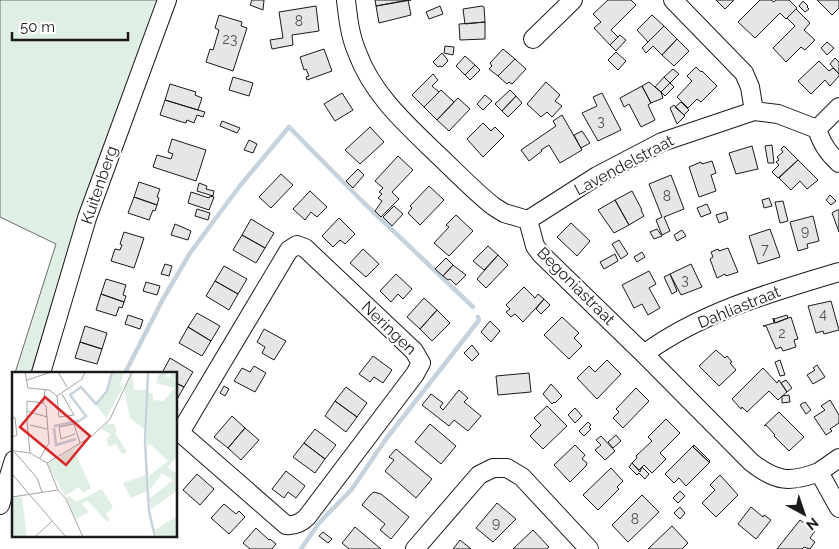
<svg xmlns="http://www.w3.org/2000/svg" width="839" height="549" font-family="Raleway,sans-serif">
  <rect width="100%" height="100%" fill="#fff"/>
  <path fill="#e0efe3" stroke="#6a6a6a" d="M0,0H160L68,250L31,373H15L56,244L0,217Z"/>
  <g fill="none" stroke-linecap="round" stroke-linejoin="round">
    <path stroke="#c6d2dc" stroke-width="4.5" d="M125,373L163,299L190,253L239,187L289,127L363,202L473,307
      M301,549L319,523L352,489L386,439L479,320L478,317"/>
  </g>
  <path fill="#e6e6e6" stroke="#1a1a1a" d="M252,0H264L263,10L250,5Z
    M375,0H411L376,6Z
    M408,0L411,15L379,23L376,6Z
    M608,0H631L636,5L611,30L618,37L610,45L594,28L601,22L593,14Z
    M716,0H734L725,9Z
    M760,0H771L774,2L776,0H789L797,8L786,19L780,13L755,38L738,22Z
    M817,0H839V8L832,15Z
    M803,1L808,6L807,7L809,9L805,12L799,6Z
    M316,6L319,31L292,35L293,45L272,49L270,40L283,38L279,12Z
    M440,6L443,14L429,19L426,12Z
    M482,6L484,7L485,22L465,24L463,9Z
    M796,9L810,23L804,30L815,40L805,50L801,47L786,62L773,48L795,26L787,18Z
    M219,15L242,22L241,26L247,28L233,71L206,62L210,49L213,50L219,30L215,28Z
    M652,15L664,26L648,42L637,30Z
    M485,22V39L460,40L459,24Z
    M664,26L677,39L662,55L653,46L646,53L642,48Z
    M620,35L626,40L616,51L610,45Z
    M677,39L689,51L674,66L662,55Z
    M827,42L834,48L827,55L821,48Z
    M445,46L454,47L453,55L444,53Z
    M324,49L332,71L307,80L306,77L309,76L306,69L304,70L300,57Z
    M503,49L515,59L498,76L489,69L492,66L490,63Z
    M616,52L626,61L618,70L608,60Z
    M442,53L447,59L448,61L442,67L440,66L438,67L433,62Z
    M465,56L475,65L465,75L456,66Z
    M835,58L839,62V74L830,64Z
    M515,59L526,69L512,84L509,82L507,84L498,76Z
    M819,61L829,71L833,68L839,74V76L830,86L825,80L811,94L798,81Z
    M475,65L480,70L470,80L465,75Z
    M696,67L701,72L702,71L717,86L701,102L697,99L688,108L677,97L692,81L687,76Z
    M673,69L679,74L670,83L664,77Z
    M433,74L438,80L432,86L439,92L424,107L412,95Z
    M233,77L253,83L249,96L229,90Z
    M664,77L670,83L661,92L655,87Z
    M546,82L560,95L555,101L562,106L552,117L547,112L541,117L527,104Z
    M649,82L661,92L663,98L651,103L642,86Z
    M670,83L674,87L665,96L661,92Z
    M170,84L196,92L195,95L202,98L198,110L165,100Z
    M642,86L651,103L648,105L655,120L641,127L629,104L624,107L620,98Z
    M441,90L454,102L437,120L424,107Z
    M510,90L516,96L502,111L495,104Z
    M342,93L353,110L335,121L324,104Z
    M602,93L621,130L598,141L582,113L597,106L593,97Z
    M485,95L492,101L483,110L477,104Z
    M516,96L522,103L508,117L502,111Z
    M458,98L470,109L449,131L437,120Z
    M165,100L198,110L205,112L203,117L197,115L194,123L187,120L186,123L182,122L160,115Z
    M681,102L689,110L684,115L675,107Z
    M674,105L685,116L677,124L670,108Z
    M562,115L582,150L560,163L549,145L541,150L542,151L529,161L521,150L556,126L553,121Z
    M222,121L240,128L237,133L220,126Z
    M483,123L491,131L495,127L504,136L483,157L467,139Z
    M370,127L384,142L360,164L345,150Z
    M582,131L590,143L581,148L574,135Z
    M172,139L206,150L196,181L153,167L157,155L171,159L173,154L168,152Z
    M249,140L257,144L253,153L244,150Z
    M772,145L774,163H768L765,146Z
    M752,146L758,169L736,174L729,153Z
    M784,146L798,160L778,178L772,172L779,165L776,162L779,160L777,157L783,152L781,149Z
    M398,156L413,170L392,192L399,199L381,217L375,211L382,201L378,198L382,194L379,192L383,188L375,181Z
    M798,160L818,180L807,189L800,181L791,190L779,178Z
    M712,161L716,173L711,175L716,191L699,197L689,167L701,162L702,164Z
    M358,169L364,175L353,188L346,181Z
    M281,174L293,185L271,208L259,197Z
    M671,175L684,209L664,217L670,231L662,235L656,220L662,217L649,184Z
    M139,182L160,189L157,197L159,198L157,205L134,197Z
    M199,183L207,186L206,189L214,191L213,196L197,191Z
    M429,186L444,200L420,225L408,213L412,208L410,206Z
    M310,191L327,207L317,217L311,212L305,220L293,209Z
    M632,191L642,210H641L644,216L629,225L615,200Z
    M191,192L209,198L210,196L214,197L209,210L188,203Z
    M830,195L836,201L831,205L826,200Z
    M134,197L157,205L155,211L153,210L149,220L128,213Z
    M769,198L772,206L764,208L762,200Z
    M615,200L629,225L614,233L598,210Z
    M783,201L788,221L780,223L775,202Z
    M707,204L711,213L701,217L697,208Z
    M394,206L403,214L392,226L383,217Z
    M197,209L210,213L208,220L195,216Z
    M837,210H839V232L832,213Z
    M726,212L728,219L719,223L716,215Z
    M456,215L473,231L449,256L434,243L449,227L446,225Z
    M813,216L819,241L807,244L808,248L798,251L790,222Z
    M339,218L355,234L345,244L340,240L333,247L322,236Z
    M251,219L274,233L265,248L242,235Z
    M571,223L590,241L577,256L557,237Z
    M175,224L191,231L188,240L171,235Z
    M657,229L662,236L654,239L650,232Z
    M770,229L780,257L758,264L749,236Z
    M682,230L686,236L677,241L674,235Z
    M124,232L144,238L134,268L111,261L115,249L120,250L122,245L120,244Z
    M242,235L265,248L256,263L233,250Z
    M619,240L628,254L621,259L612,244Z
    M488,246L498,255L484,270L473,261Z
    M728,248L738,272L726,276L725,274L717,278L710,259L713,257L711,252L718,249L719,251Z
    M363,249L379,264L366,277L350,263Z
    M642,252L645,257L637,262L634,257Z
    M615,254L618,261L604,269L600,262Z
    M498,255L508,265L486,288L477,279Z
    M446,258L453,265L443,276L435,269Z
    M165,264L172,266L169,276L161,274Z
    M691,264L702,287L681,295L670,274Z
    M453,265L466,275L456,285L450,279L448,280L443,276Z
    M224,266L247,279L238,294L215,281Z
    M649,271L656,284L649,288L660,308L648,315L642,304L634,308L622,285Z
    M396,274L412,289L403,299L398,294L391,302L380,291Z
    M670,274L677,291L672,294L664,277Z
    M106,279L126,285L123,295L126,296L124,302L101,294Z
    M215,281L238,294L229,310L206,296Z
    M146,282L160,286L157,295L143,291Z
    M524,287L535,298L538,294L544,299L523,322L515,314L511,317L506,312L510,309L506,305Z
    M101,294L124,302L122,308L119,307L116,316L96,310Z
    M424,298L437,310L420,329L407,317Z
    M544,299L550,305L541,314L536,309Z
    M831,301L839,330L824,334L823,331L816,333L808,306Z
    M437,310L450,323L432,341L420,329Z
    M197,313L220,326L211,341L188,327Z
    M128,315L143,320L140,329L125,324Z
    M787,315L788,318L775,323L774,319Z
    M562,317L579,333L574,338L582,346L569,359L544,335Z
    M791,317L798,339L794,340L796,347L783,351L781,347L776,349L766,326H763L774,323L773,318L775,323Z
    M490,321L500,331L491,342L481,332Z
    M85,326L107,333L102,349L80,342Z
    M188,327L211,341L202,356L179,343Z
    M264,329L286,341L274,360L262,353L265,347L257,342Z
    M80,342L102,349L97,364L75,358Z
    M472,345L479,354L472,361L464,353Z
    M716,350L725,358L727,356L732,362L730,363L736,370L719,386L699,366Z
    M373,356L392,370L383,383L374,377L370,382L359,374Z
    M170,358L193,372L184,387L176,383V373H162Z
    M607,360L621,374L597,399L577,378L589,366L595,372Z
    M780,360L785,375L780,376L775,362Z
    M817,365L825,377L813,384L807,375L815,370L813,368Z
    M254,366L266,373L255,392L234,381L242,368L250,372Z
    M763,368L777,383L779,380L787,392L778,400L769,391L747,412L742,407L741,409L732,399Z
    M529,373L531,392L498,395L496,376Z
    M786,380L792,388L787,392L781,383Z
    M176,383L184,387L176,401Z
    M551,384L562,396L555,403L554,402L552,404L543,394Z
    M224,386L229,389L225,396L220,393Z
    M346,387L367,403L357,417L335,401Z
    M636,388L649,401L623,428L613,418L619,412L616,409Z
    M459,390L468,398L464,402L481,416L468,431L454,420L449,426L422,405L431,394L443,403L440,407L443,410Z
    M789,395L790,402L782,403V396Z
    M830,400L839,415V423L830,429L832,431L826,435L814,417L825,410L821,406Z
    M335,401L357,417L346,432L325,416Z
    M805,402L811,410L806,414L800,405Z
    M547,406L567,426L543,449L530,436L541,425L534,418Z
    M575,408L582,416L575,423L568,415Z
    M779,412L804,437L789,451L774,436L775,435L766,425L764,426Z
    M232,416L245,428L228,448L214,437Z
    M666,419L680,433L660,453L666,459L652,473L644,465L639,470L632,463L637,458L636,456L652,441L648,437Z
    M588,422L591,425L589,427L591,429L584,436L579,431Z
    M430,424L456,446L441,464L415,442Z
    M245,428L259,440L241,460L228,448Z
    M315,429L336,445L325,459L304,443Z
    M616,435L621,441L613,448L608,442Z
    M601,436L615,451L605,460L595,450L601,445L596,440Z
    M304,443L325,459L315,473L293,457Z
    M575,445L585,455L582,459L587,463L586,466L570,482L554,465Z
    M694,445L693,447L709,462H710L686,486L679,478L674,483L665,474Z
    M694,445L710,461L709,462L693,447Z
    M396,449L432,479L416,498L385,471L394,460L389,457Z
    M632,463L640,472L642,467L649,474L645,479L639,473L637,475L629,467Z
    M611,468L623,481L617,487L619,489L598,510L583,495Z
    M286,471L305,486L296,498L288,492L284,498L272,489Z
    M197,474L214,489L200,505L183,490Z
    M720,475L738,495L716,517L702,503L715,490L710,485Z
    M680,491L685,496L678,503L673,498Z
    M374,492L381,494L409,517L391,539L380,530L385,524L362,505L370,495Z
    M642,495L659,512L628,542L612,525Z
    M497,503L516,519L493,542L476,528Z
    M224,504L236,514L239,511L245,517L229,534L211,518Z
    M680,507L685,513L680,519L674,513Z
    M751,507L763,517L764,515L771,520L756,539L738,524Z
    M800,520L815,531L810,538L815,542L810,549L804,547L802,549H777Z
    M672,526L688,543L682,549H648Z
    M355,527L381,549H349L342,543Z
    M256,528L269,540L270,539L276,544L272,549H250L243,543Z
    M533,530L549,547L546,549H513Z
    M323,532L332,539L328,543L319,536Z
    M460,540L471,549H453Z"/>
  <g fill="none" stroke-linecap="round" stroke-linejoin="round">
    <defs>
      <path id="minor" d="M346,0C348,18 350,36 357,52C372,94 406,124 437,154C455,171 473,190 493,206L504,213L528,220L535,246L541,254L644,354L751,462C776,482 790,483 819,472L839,508
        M673,0L744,73L750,87L754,111L778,114L817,129
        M533,39L573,0
        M817,129C822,144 828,153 839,163
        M817,129L839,107
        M528,220L597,176L662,142L754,111
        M644,354C701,312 772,292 839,272
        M41,373L87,218L167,0
        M176,429L286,525C295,526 301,523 307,517L415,374L421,363L414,351L305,248L297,245L289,250L181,431
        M819,472L839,458
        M0,505L14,460
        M415,549L479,475L493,468H507L522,477L589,549"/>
    </defs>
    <use href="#minor" stroke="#1a1a1a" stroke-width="20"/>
    <use href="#minor" stroke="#fff" stroke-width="18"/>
  </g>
  <g text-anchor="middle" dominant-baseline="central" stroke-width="4" stroke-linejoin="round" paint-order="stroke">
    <g font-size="14" fill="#4d4d4d">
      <text x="299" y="21">8</text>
      <text x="230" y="39">23</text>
      <text x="601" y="121">3</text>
      <text x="667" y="196">8</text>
      <text x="805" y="231">9</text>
      <text x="765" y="249">7</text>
      <text x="685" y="280">3</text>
      <text x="823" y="314">4</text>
      <text x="782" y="333">2</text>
      <text x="635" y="519">8</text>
      <text x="496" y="523">9</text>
    </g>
    <g font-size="16" fill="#1a1a1a" stroke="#fff">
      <text transform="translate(624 165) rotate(-28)">Lavendelstraat</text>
      <text transform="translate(99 185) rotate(-71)">Kuitenberg</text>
      <text transform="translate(576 286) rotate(45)">Begoniastraat</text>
      <text transform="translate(739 307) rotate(-22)">Dahliastraat</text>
      <text transform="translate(389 328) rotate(44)">Neringen</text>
    </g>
  </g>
  <g transform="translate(12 372)">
    <rect width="165" height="165" fill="#fff"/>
    <path d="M100,0H112L108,13L111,15L94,46L84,33L96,19ZM147,0H154V5H158L159,1L165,2V85L155,95L165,102V119L139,137L138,126L161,108L150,101L138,118L137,104L156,89L138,72L135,74L136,20L141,22V28L151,29L163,16L144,11ZM120,1L122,18H134L133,58L118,46L112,17ZM96,50L97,53L101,51L105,58L103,61L115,80L110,82L104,72L97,75L94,68L99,62L89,57ZM132,59L134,89L135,119L119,126L111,111L134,103ZM70,71L62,78L79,116L71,121L67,115L53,124L35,92ZM90,117L101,135L94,142L98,147L95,150L76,129L70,132L77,140L64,147L54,126L57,124L64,130ZM10,125L15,165H0V126ZM165,144V165H145L143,158Z" fill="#e0efe3"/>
    <path fill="none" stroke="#c6d2dc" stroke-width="2.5" d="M136,0L133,70L137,139L143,165M42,54L67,49L74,44L58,23L69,15L84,32L95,19L100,0M42,56L44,73L64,67"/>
    <path fill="none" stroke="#a3a3a3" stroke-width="1" d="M13,0L16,16L37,18L45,24L70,7L73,0M46,0L55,15M15,8L39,0M45,24L47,45L62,43L50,22M31,31L15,29V49L18,81L35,91M15,39L35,45M0,44L3,46L5,63L0,65M18,53L35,57M63,62L49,67L47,55L62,52L68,71M0,77L25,106L30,120M3,79L18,81M28,86L37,71L34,34L31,31L33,18M0,102L54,165M46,118L54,127L71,165M0,125L46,118L35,91L80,64L98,47L120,0M23,165L40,149"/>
    <path fill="#d62828" fill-opacity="0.15" stroke="#d62828" stroke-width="2.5" d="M33,25L78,64L54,93L8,55Z"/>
    <rect width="165" height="165" fill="none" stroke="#1a1a1a" stroke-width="2.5"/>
  </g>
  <g transform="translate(804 514) rotate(140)" stroke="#ffffff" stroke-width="4" paint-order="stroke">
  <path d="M0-4L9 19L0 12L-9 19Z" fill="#1a1a1a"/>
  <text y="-8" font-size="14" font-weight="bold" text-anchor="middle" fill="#1a1a1a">N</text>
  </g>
  <path d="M12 32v8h116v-8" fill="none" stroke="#1a1a1a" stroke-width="2.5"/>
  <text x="20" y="32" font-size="15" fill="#1a1a1a" stroke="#ffffff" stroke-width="4" paint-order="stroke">50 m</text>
</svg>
